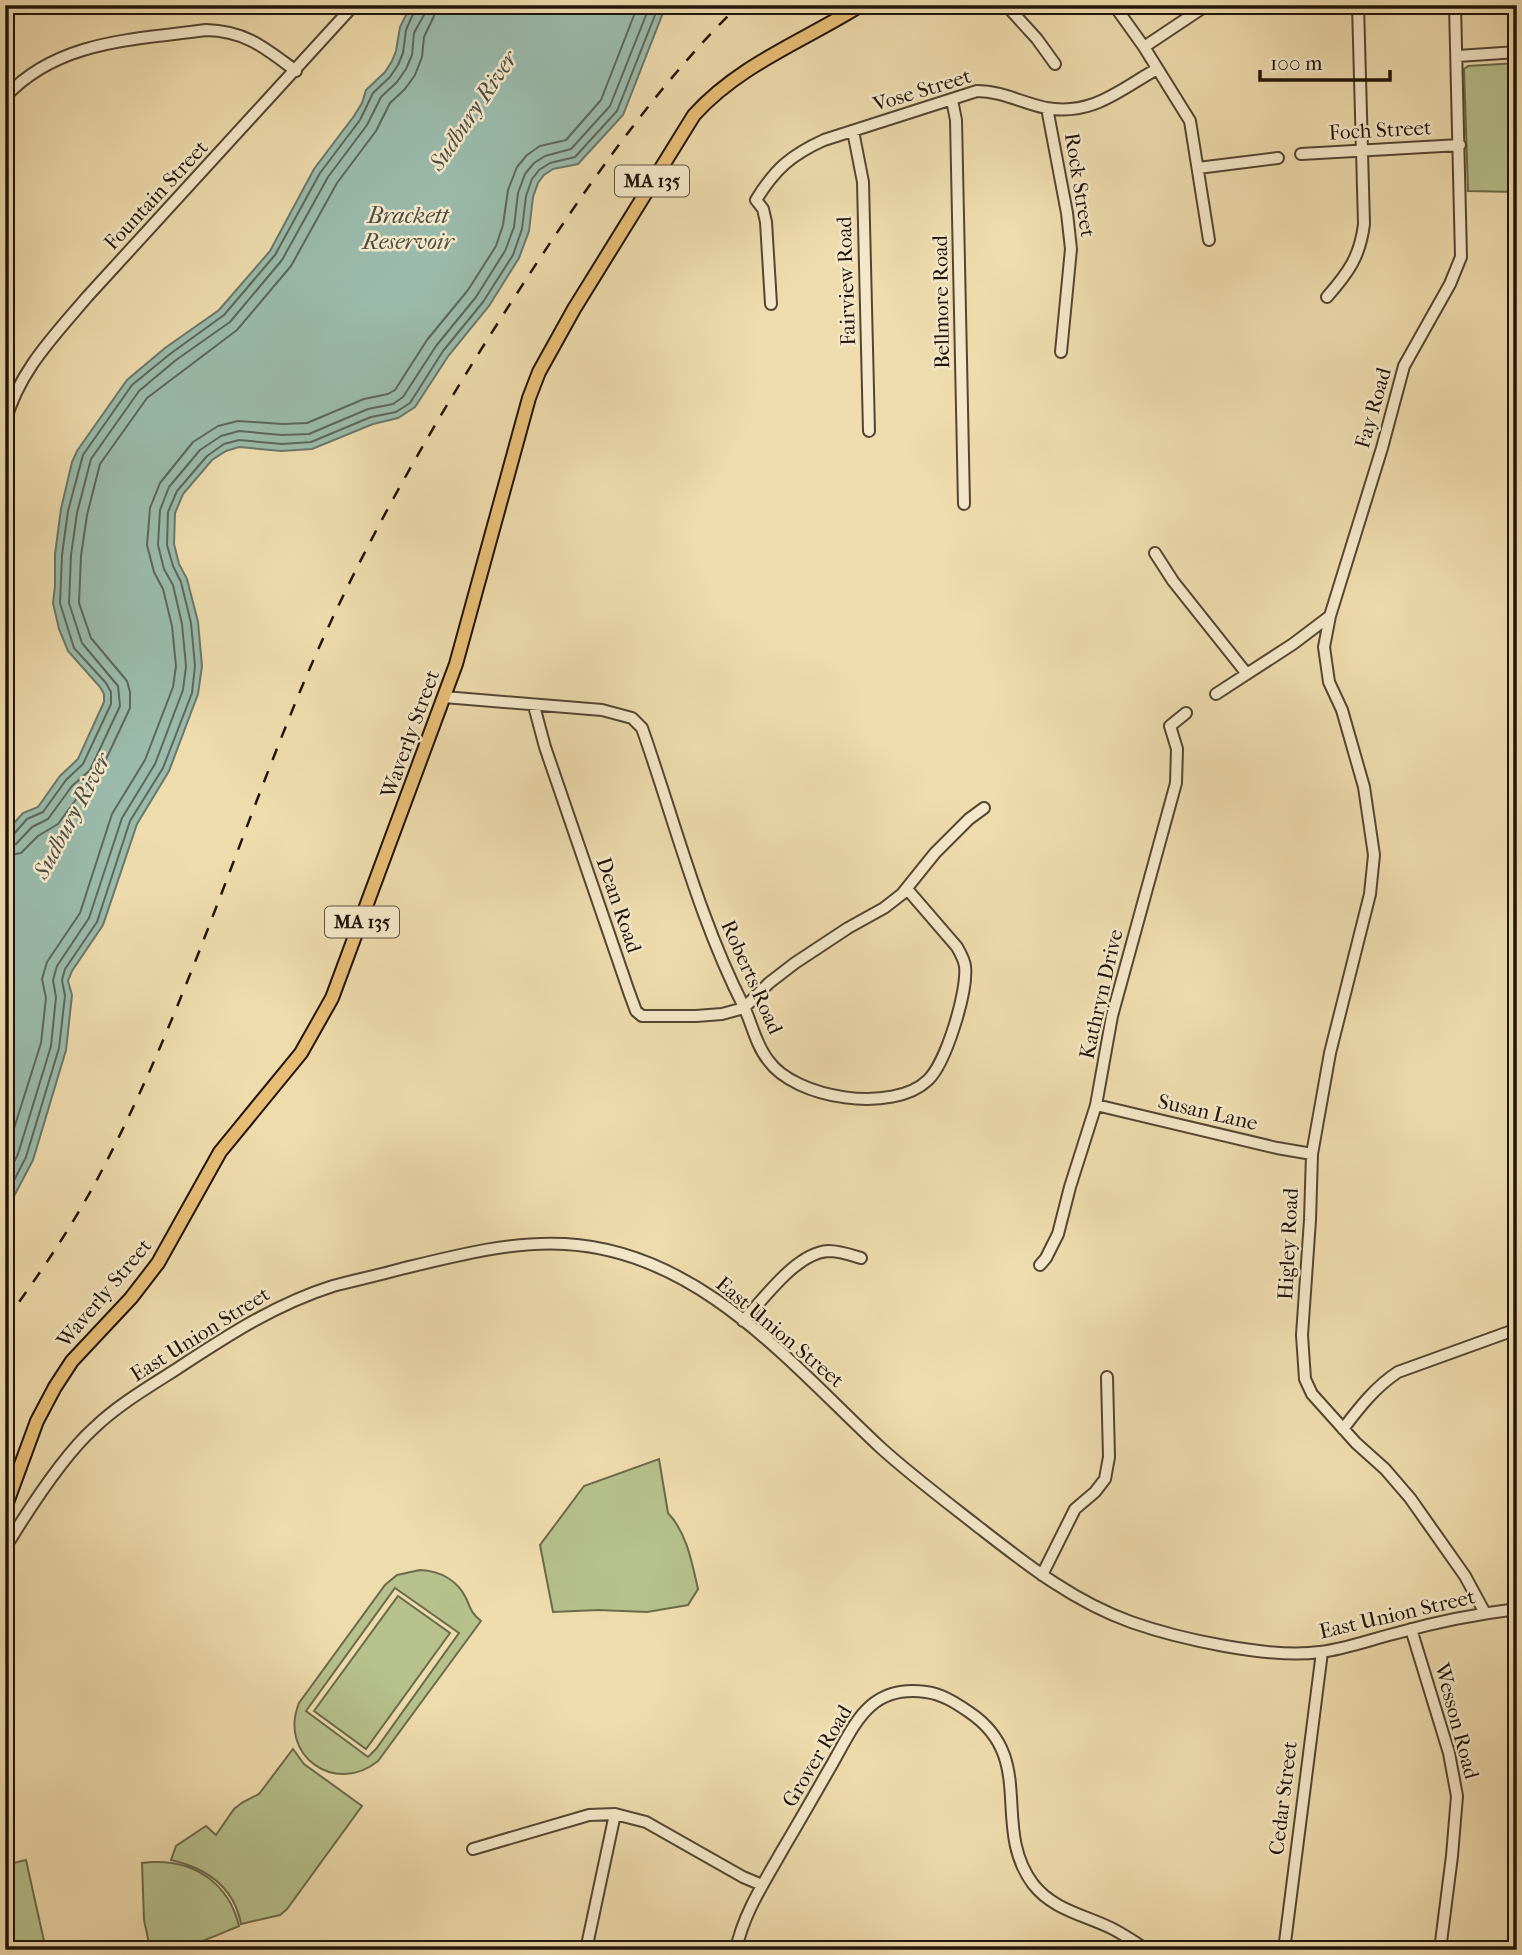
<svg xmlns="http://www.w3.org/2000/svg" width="1522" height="1955" font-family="'IM FELL French Canon',serif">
  <rect width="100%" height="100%" fill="#efdcad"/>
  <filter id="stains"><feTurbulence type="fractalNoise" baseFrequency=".00286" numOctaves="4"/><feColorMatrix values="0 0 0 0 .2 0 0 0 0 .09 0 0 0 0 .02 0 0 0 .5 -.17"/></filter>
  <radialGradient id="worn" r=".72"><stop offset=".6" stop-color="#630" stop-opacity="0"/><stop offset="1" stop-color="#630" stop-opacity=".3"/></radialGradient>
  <path fill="#b6c18c" stroke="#6b6a4b" stroke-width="2" fill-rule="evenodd" d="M1517,63V192L1468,191L1464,69L1468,66Z
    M659,1459L668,1513C687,1533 692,1563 698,1589L688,1605L647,1612L598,1610L553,1612L540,1545L584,1486Z
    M420,1570C440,1571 457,1580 466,1598C471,1609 471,1613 481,1621L378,1761C335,1796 278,1755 299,1703L385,1585L397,1575ZM395,1588L459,1633L376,1749L368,1757L306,1711Z
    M398,1596L450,1633L366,1749L314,1711Z
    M293,1749L304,1764L362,1806L287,1909L280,1915L241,1924C234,1887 206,1868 171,1860L176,1846L206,1826L216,1835L234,1809L243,1802L259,1794Z
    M26,1860L46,1950H5V1865Z
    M152,1862C195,1860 229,1884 239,1926C214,1936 178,1955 150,1948L144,1920L142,1863Z"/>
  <path fill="#9abbac" stroke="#69786b" stroke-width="2" d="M411,5H666L623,115L578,164L553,169L544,175L538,183L533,197L529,231L519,258L489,306L449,355L415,407L398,418L373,424L312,449L281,451L239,447L226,451L212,460L183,494L175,513L174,544L179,564L187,579L198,622L202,666L198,694L169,771L137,824L103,925L72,971L68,981L72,995L66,1050L33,1160L5,1213V833L23,813L38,807L60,776L78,759L104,702V694L100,687L68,651L59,629L53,603L55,586V554L61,509L72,462L77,451L127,380L165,348L219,310L270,251L314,169L354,116L362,103L366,90L385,72L392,61L396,51L400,27Z"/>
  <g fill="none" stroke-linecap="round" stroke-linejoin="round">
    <path stroke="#5d675b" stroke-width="2" d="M5,837L13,835L27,819L43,812L66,780L83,764L111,704V692L106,683L74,648L60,603L62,555L68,511L83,455L132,385L170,354L224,315L275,255L320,173L360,120L373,93L390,77L398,65L403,53L406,30L417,5
      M5,846L16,844L32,827L48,819L72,786L90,770L120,706L118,686L82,643L69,603L71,555L77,513L91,459L139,391L176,360L230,322L282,260L328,177L367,125L381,97L397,82L406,69L412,55L414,33L425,13V5
      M5,856L21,853L38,836L58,824L80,794L100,772L130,708V692L127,681L91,638L79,603L81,556L87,515L100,464L147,398L237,330L291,266L337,183L376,131L390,103L405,89L415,75L422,57L424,37L434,16L436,5
      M5,1157L41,1043L46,998L42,979L47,962L80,913L112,814L145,760L173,687L176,666L172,626L163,589L154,572L147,545L150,508L160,483L193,442L218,426L238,421L283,424L307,423L364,399L388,394L395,390L427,340L468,290L496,246L503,225L508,190L517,167L527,155L540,146L566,140L601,100L638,5
      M5,1180L18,1154L51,1046L56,997L53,980L57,966L89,918L122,818L155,764L183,690L186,666L182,624L173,585L164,569L158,545L160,510L169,487L200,450L221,436L239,431L282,435L309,434L368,409L393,404L403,397L436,346L476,297L505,251L514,227L518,193L525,174L534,163L545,156L571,149L610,106L650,5
      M5,1198L26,1157L59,1048L65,996L62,980L65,969L97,922L130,821L163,768L192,693L195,666L191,623L181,582L173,566L167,545L168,512L177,491L207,456L224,444L239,440L282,444L311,442L371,417L396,412L410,403L443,351L483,302L513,255L522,229L526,196L532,179L539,170L550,163L575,157L617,111L659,5"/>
    <defs>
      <path id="minor" d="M1006,5L1037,39L1055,64
        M1114,5L1144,47L1190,121L1209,240
        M1455,5L1461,257L1450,284L1404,366L1382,448L1330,616L1324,647L1329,682L1342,710L1364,787L1374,855L1370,894L1330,1053L1312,1154L1310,1220L1302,1335L1305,1379L1312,1394L1356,1443L1385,1469L1410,1498L1465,1576L1485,1613
        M1144,47L1207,5
        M1458,56L1517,52
        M5,97C58,40 133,40 206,30C246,31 265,48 296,71
        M952,100L956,120L964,504
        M1047,108L1067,213L1071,249L1061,352
        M853,131L863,182L869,431
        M1301,154L1460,145
        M1198,168L1278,158
        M1327,297C1348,273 1360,257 1364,224L1358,5
        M771,304L766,222L763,209L756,200C775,169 791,155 824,140L977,91C1002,91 1022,103 1046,108C1093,116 1119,90 1157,69
        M5,423C18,372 54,336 87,297L354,5
        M1155,553L1173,581L1247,674
        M1216,694L1293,644L1330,616
        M444,697L602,710L632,718L642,728C675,822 699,919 744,1007C752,1024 756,1045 768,1060C795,1099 893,1114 928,1080C946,1063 968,991 965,966C964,959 961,954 957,947L907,889
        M534,706L545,747L629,992L636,1011L642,1016H696L722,1014L744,1008L769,983L795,963L848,928L884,908L902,894L935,853L969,819L984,808
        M1096,1105L1277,1148L1312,1154
        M1040,1265L1046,1258L1058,1234L1070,1187L1096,1105L1112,1016L1176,783L1177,749L1170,726L1186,713
        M743,1321C764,1299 796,1253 828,1251C840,1251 851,1255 861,1258
        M1343,1429C1359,1408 1375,1387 1398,1372L1517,1329
        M5,1542L10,1540C31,1506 65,1454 94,1428C117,1406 145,1389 172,1372C224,1338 273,1305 333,1286C356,1280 379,1275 401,1269C454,1256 510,1241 565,1244C699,1251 790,1363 881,1448C911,1475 944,1500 976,1525C1025,1563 1072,1601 1131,1622C1179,1639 1270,1659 1320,1652C1346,1649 1372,1639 1397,1633C1436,1622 1476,1614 1517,1609
        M1042,1575L1075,1509L1095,1492L1105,1479L1109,1457L1107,1377
        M1411,1629L1449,1753L1457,1796L1452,1856L1440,1950
        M473,1849L589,1815L615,1814L646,1822L743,1877L762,1885
        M586,1950L615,1814
        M736,1950C743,1914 765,1881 783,1849C799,1822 815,1794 831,1766C855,1724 869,1684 926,1692C942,1694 956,1703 969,1712C1038,1758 990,1826 1033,1884C1052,1909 1084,1915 1111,1928C1123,1934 1135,1942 1147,1950
        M1284,1950L1322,1652"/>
      <path id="major" d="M5,1508L37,1421L55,1387L72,1361L131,1298L158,1263L220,1152L301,1053L332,998L456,664L529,398L539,372L574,309L694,115C740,64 804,41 861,5"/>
    </defs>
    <use href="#minor" stroke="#544533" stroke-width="14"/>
    <use href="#major" stroke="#20130a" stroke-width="16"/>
    <use href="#minor" stroke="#f5e8ca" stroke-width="10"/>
    <use href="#major" stroke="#e8be76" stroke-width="12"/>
    <path stroke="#20130a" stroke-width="2.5" stroke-dasharray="12 12" stroke-linecap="butt" d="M5,1321C40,1274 73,1225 100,1174C177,1028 228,869 290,716C351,563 434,420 525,281C587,186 657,85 739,5"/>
  </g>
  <g text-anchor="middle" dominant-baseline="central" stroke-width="5" stroke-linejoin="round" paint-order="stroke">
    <g fill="#f5e8ca" stroke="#605344" stroke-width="2">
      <rect x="615" y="165.5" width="74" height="31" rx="5"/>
      <rect x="325" y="906.5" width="74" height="31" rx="5"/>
    </g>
    <g font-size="19" font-weight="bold" fill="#20130a">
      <text x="652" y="181">MA 135</text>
      <text x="362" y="922">MA 135</text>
    </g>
    <g font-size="21" fill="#20130a" stroke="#f5e8ca">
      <text transform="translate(922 90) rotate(-17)">Vose Street</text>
      <text transform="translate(1380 130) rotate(-3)">Foch Street</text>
      <text transform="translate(1080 185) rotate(81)">Rock Street</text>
      <text transform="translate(156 195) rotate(-47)">Fountain Street</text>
      <text transform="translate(846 281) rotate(-92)">Fairview Road</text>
      <text transform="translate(941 302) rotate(-91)">Bellmore Road</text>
      <text transform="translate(1373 408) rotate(-74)">Fay Road</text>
      <text transform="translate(410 734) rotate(-70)">Waverly Street</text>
      <text transform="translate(619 905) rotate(71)">Dean Road</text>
      <text transform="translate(752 977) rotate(66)">Roberts Road</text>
      <text transform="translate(1101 994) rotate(-77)">Kathryn Drive</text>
      <text transform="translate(1208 1112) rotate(13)">Susan Lane</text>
      <text transform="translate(1288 1244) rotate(-87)">Higley Road</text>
      <text transform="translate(104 1293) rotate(-50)">Waverly Street</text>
      <text transform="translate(780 1332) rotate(40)">East Union Street</text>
      <text transform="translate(200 1334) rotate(-32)">East Union Street</text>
      <text transform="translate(1397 1614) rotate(-13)">East Union Street</text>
      <text transform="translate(1457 1721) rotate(75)">Wesson Road</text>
      <text transform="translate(817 1756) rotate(-59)">Grover Road</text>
      <text transform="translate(1283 1798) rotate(-83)">Cedar Street</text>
    </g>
    <g font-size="23" font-style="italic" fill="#4b4e43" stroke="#f5e8ca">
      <text transform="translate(473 111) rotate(-56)">Sudbury River</text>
      <text x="408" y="215">Brackett<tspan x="408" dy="26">Reservoir</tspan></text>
      <text transform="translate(72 816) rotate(-62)">Sudbury River</text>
    </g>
  </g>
  <rect width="1522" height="1955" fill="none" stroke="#efdcad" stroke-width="28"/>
  <rect x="7" y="7" width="1508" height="1941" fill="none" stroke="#20130a" stroke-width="3.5"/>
  <rect x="14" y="14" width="1494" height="1927" fill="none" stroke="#20130a" stroke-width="2"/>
  <path d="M1260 70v10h130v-10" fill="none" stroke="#20130a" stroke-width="3.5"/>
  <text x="1270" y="70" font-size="21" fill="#20130a" stroke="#f5e8ca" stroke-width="5" paint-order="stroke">100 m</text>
  <rect width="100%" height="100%" filter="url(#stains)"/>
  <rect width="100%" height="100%" fill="url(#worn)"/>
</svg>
